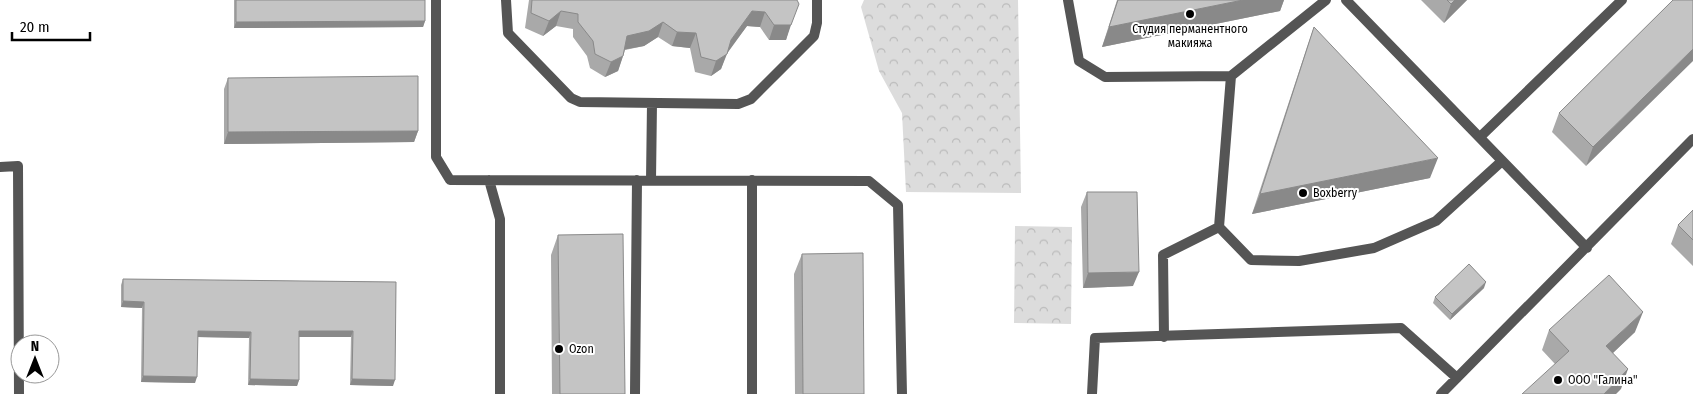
<svg xmlns="http://www.w3.org/2000/svg" width="1693" height="394" font-family="'Fira Sans Condensed',sans-serif">
  <defs>
    <pattern id="forest-crowns" width="20" height="18" patternUnits="userSpaceOnUse" patternTransform="scale(1.25)"><rect width="20" height="18" fill="#dcdcdc"/><path d="M2 6a3 3 0 1 1 6 0M12 15a3 3 0 1 1 6 0" fill="none" stroke="#bbb"/></pattern>
  </defs>
  <rect width="100%" height="100%" fill="#fff"/>
  <path fill="url(#forest-crowns)" d="M864,0H1018L1021,193L906,192L902,113L879,71L861,7Z
    M1015,226L1072,227L1071,324L1014,323Z"/>
  <g fill="none" stroke-linecap="round" stroke-linejoin="round">
    <path stroke="#555" stroke-width="10" d="M436,0V157L450,180L869,181L898,205L902,394
      M506,0L508,33L571,98L580,102L738,104L751,99L814,36L817,23V0
      M1068,0L1079,61L1105,77L1231,76L1326,0
      M1346,0L1587,248
      M1231,76L1219,227L1251,260L1299,261L1374,248L1436,221L1502,161
      M1480,137L1622,0
      M0,167L18,166L19,394
      M489,180L500,219V394
      M651,180L652,103
      M752,180V394
      M1164,337L1163,255L1219,227
      M635,394L637,180
      M1092,394L1095,338L1401,328L1457,378
      M1441,394L1693,139"/>
  </g>
  <path fill="#a9a9a9" d="M234,0H425V21L423,27L234,28Z
    M529,0H797L786,40H769L760,27L747,26L727,52L721,69L711,76L695,72L690,48L672,46L658,37L644,46L625,50L618,71L605,77L590,68L587,56L573,37V29L556,26L543,36L525,28Z
    M1117,0H1284L1280,11L1102,47Z
    M1421,0H1467L1444,23Z
    M1673,0L1586,166L1552,132L1559,113Z
    M1314,27L1430,178L1252,214L1307,47Z
    M228,78L418,131L414,142L224,144V89Z
    M1087,192L1133,286L1083,288L1081,207Z
    M1693,210V266L1671,244L1678,225Z
    M558,235L625,394H552L551,255Z
    M802,254L864,394H795L794,274Z
    M123,279L396,282L393,386L350,385L351,337H299V380L297,386L248,385L249,338L198,337L195,383L141,382L142,308L121,307V285Z
    M1484,288L1450,320L1433,303L1435,297Z
    M1549,330L1635,332L1613,353L1621,389L1555,364L1542,350Z"/>
  <path fill="#898989" d="M1243,0H1284L1280,11L1102,47L1109,27Z
    M1455,0H1467L1444,23L1451,4Z
    M561,11L556,26L543,36L549,21Z
    M752,11L765,12L760,27L747,26L726,55L731,40Z
    M425,21L423,27L234,28L236,22Z
    M663,22L658,37L644,46L622,50L627,36Z
    M774,25H791L786,40H769Z
    M677,32L696,33L690,48L672,46Z
    M1693,49V61L1586,166L1593,147Z
    M727,54L721,69L711,76L716,61Z
    M623,56L618,71L605,77L611,62Z
    M418,131L414,142L224,144L228,132Z
    M1438,158L1430,178L1252,214L1260,194Z
    M1139,272L1133,286L1083,288L1088,273Z
    M1486,282L1484,288L1450,320L1452,314Z
    M123,301L144,302L142,308L121,307Z
    M1643,312L1635,332L1599,366L1606,346Z
    M198,331L251,332L249,338L196,337Z
    M299,331H353L351,337H297Z
    M1628,369L1621,389L1616,394H1604Z
    M143,376L197,377L195,383L141,382Z
    M250,379L299,380L297,386L248,385Z
    M352,379L395,380L393,386L350,385Z"/>
  <path fill="#c4c4c4" stroke="#898989" d="M236,0H425V21L236,22Z
    M532,0H797L799,4L791,25H774L765,12L752,11L731,40L727,54L716,61L701,57L696,33L677,32L663,22L649,31L627,36L623,56L611,62L595,54L593,41L578,22V14L561,11L549,21L531,13Z
    M1118,0H1243L1109,27Z
    M1447,0H1455L1451,4Z
    M1673,0H1693V49L1593,147L1559,113Z
    M1314,27L1438,158L1260,194Z
    M418,76V131L228,132V78Z
    M1087,192H1137L1139,272L1088,273Z
    M1693,210V240L1678,225Z
    M623,234L625,394H560L558,235Z
    M863,253L864,394H803L802,254Z
    M1469,264L1486,282L1452,314L1435,297Z
    M1609,275L1643,312L1606,346L1628,369L1604,394H1522L1569,351L1549,330Z
    M123,279L396,282L395,380L352,379L353,331H299V380L250,379L251,332L198,331L197,377L143,376L144,302L123,301Z"/>
  <g fill="#000" stroke="#fff" stroke-width="2">
    <circle cx="1190" cy="14" r="5"/>
    <circle cx="1303" cy="193" r="5"/>
    <circle cx="559" cy="349" r="5"/>
    <circle cx="1558" cy="380" r="5"/>
  </g>
  <g text-anchor="middle" dominant-baseline="central" stroke-width="4" stroke-linejoin="round" paint-order="stroke">
    <g font-size="12" fill="#000" stroke="#fff" text-anchor="start">
      <text x="1190" y="29" text-anchor="middle">Студия перманентного<tspan x="1190" dy="14">макияжа</tspan></text>
      <text x="1313" y="193">Boxberry</text>
      <text x="569" y="349">Ozon</text>
      <text x="1568" y="380">ООО "Галина"</text>
    </g>
  </g>
  <g transform="translate(35 359)"><circle r="24" fill="#ffffff" stroke="#999999"/>
  <path d="M0-4L9 19L0 12L-9 19Z" fill="#000000"/>
  <text y="-8" font-size="14" font-weight="bold" text-anchor="middle" fill="#000000">N</text>
  </g>
  <path d="M12 32v8h78v-8" fill="none" stroke="#000000" stroke-width="2.5"/>
  <text x="20" y="32" font-size="15" fill="#000000" stroke="#ffffff" stroke-width="4" paint-order="stroke">20 m</text>
</svg>
